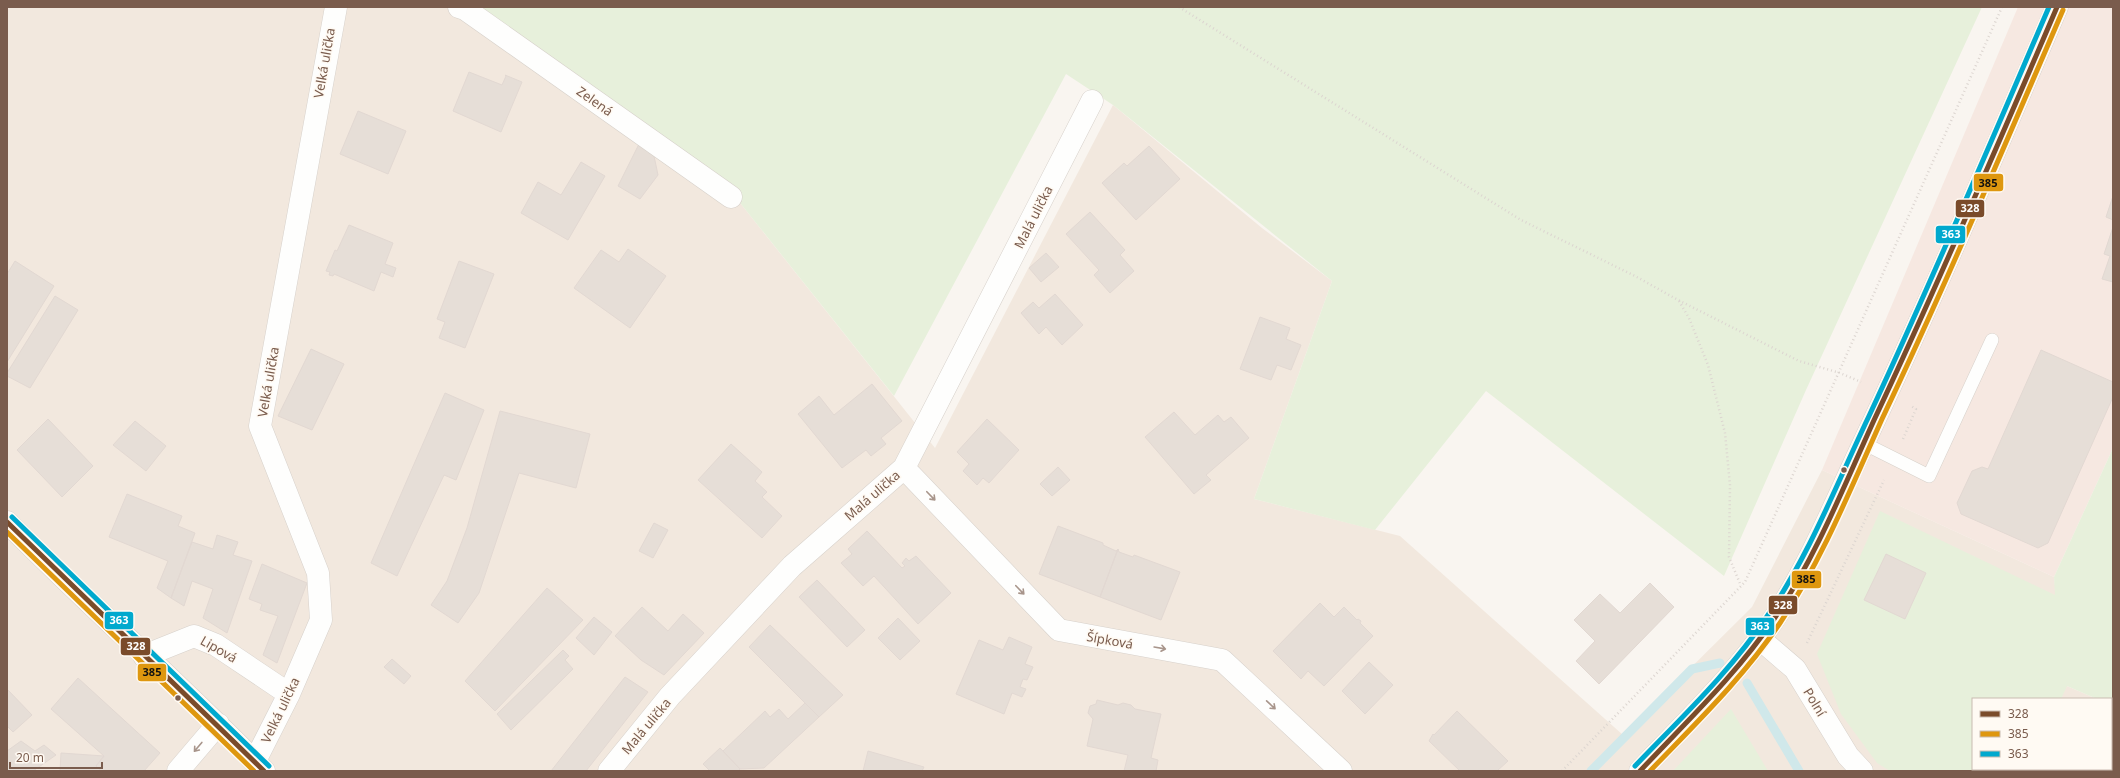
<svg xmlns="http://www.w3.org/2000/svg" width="2120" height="778" font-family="'Noto Sans',sans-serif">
  <rect width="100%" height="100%" fill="#f9f5f0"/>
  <path fill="#f2e8de" d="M7,7H455L737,199L935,448L1113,105L1262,228L1332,281L1254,499L1400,536L1623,735L1752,607L1822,470L2054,577L2067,686L2097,699H1973V769H2111V705L2113,706V771H7Z"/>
  <path fill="#f6e8e1" d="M2018,7H2113V448L2054,577L1822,470Z"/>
  <path fill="#e7f0db" d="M455,7H1982L1806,390L1724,576L1486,391L1375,530L1254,499L1332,281L1113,105L1066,74L894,396L737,199Z
    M2113,448V706L2111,705V699H2097L2067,686L2061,699H1973V769H2027L2026,771H1890L1877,763L1841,714L1817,654L1880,511L2055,595L2054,577Z
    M1731,709L1768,771H1673Z"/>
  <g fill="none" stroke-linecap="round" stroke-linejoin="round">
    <path stroke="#d0e8ea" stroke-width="9" d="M1747,683L1799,771
      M1591,771L1692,669L1720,663"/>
  </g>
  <path fill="#e6ded7" stroke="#e2d8d2" d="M469,72L502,85L506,76L505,75L522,82L501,132L453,111Z
    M358,111L406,131L388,174L340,154Z
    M639,144L654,156L658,175L640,199L618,186Z
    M1149,146L1180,179L1136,220L1102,183L1124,163L1127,166Z
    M581,162L605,176L568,240L521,213L538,182L561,195Z
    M2113,196V220L2106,217Z
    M1090,212L1125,250L1120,255L1134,271L1110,293L1094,275L1099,270L1066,234Z
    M349,225L393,243L385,264L396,268L393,277L381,272L374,291L334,274L333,276L329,275L330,272L326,271L335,250L337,251Z
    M2113,227V282L2102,279L2110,256L2104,254Z
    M628,249L666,276L630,328L574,288L601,250L619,262Z
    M1046,253L1059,267L1041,282L1029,268Z
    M15,261L54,286L7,362V274Z
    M459,261L494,274L465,348L439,338L445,322L437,319Z
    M1055,294L1083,325L1062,345L1046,327L1039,334L1021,313L1033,302L1039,308Z
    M55,296L78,310L30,388L7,376V373Z
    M1260,317L1290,328L1286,339L1301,345L1291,370L1277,365L1271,380L1240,369Z
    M311,349L344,364L312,430L278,416Z
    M2041,350L2113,382V397L2048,543L2038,548L1961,514L1957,503L1972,471L1982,467L1988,469Z
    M872,384L902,421L881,438L886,444L871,456L866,450L842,468L798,414L819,396L834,415Z
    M445,393L484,410L456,480L444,475L397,576L371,563Z
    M500,411L590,434L576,488L519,473L479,593L458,623L431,605L447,581L467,528Z
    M1174,412L1195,435L1218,415L1224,422L1231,417L1249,438L1206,475L1211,480L1194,494L1145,437Z
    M48,419L93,466L62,497L17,450Z
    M987,419L1019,450L989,483L983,478L977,485L963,471L969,464L957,452Z
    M135,421L166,446L146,471L113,445Z
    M731,444L762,472L755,481L767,492L762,497L782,516L762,538L698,480Z
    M1058,467L1070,480L1052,496L1040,484Z
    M127,494L182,516L178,526L195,533L171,598L157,588L168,561L109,537Z
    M654,523L668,530L653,558L639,551Z
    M1058,526L1103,543V545L1116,551L1118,549L1100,597L1039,574Z
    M867,531L902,568L905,566L902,563L906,558L909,561L916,556L951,593L918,624L874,576L863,586L841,563L852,554L848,549Z
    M217,535L238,542L233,555L252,561L227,633L203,618L213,589L192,581L184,606L171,598L192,542L213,549Z
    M1118,549L1119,552L1133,557L1134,555L1180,572L1161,620L1100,597Z
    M1886,554L1926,573L1905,619L1864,600Z
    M262,564L307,583L277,663L263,655L278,616L260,610L262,604L249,599Z
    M817,580L865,630L847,647L799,597Z
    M1650,583L1674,607L1599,684L1576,661L1595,641L1574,620L1600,594L1620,613Z
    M547,588L583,620L495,711L465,681Z
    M1320,603L1334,617L1344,607L1357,620L1358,619L1361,621L1360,623L1373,636L1324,686L1308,671L1301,679L1273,651Z
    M642,607L668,631L683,614L704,633L664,675L641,660L615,636Z
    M594,617L612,632L594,655L576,638Z
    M898,618L920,641L900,660L878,638Z
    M770,625L843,695L819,717L749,647Z
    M1009,637L1032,647L1025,664L1033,667L1027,680L1023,679L1020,687L1026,689L1022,697L1012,693L1004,714L956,694L979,640L1003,650Z
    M563,650L569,656L565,660L573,669L511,730L497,714Z
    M392,659L411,676L404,684L384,667Z
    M1369,662L1393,685L1365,714L1342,691Z
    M625,677L648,692L586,771H551Z
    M78,678L160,753L144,771H101L96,766L104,756L51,709Z
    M7,689L32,715L13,732L7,726Z
    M1097,700L1118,705L1123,703L1131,705L1135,709L1161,714L1151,758L1158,760L1156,771H1124L1128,755L1087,746L1093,719L1088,713L1090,706L1096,704Z
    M805,703L819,717L764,768L740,769L723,751L765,711L770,717L779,709L788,719Z
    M1457,711L1508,761L1497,771H1460L1429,741L1433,734L1434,735Z
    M21,741L35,751L44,745L56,755L33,771H7V751Z
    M720,748L740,769L738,771H710L703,764Z
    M868,751L924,767L922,771H863Z
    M61,753L104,756L96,766L101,771H60Z
    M2058,769H2080L2085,771H2058Z"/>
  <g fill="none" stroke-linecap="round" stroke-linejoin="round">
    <defs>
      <path id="service" d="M1863,443L1929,476L1992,340"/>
      <path id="minor" d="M459,7L465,9L731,197
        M904,468L1059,630L1222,660L1341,771
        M7,522C91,607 181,686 264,771
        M1760,639L1795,669L1848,756L1862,771
        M144,656L194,636L216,645L289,694
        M255,761L289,694L321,620L318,573L260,426L336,7
        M178,771L218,724
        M609,771L670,696L792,566L904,468L1092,101"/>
      <path id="tertiary" d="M1640,771C1686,722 1736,675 1774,619C1811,563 1837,499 1866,438C1933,296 1995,151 2057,7"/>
    </defs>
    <use href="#service" stroke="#d7d1cb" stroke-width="14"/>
    <use href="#minor" stroke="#d7d1cb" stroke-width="23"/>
    <use href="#tertiary" stroke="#d7d1cb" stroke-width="23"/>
    <path stroke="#dcd5d0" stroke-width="2.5" stroke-dasharray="1 3" stroke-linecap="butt" d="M1179,7L1521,220L1635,276L1678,300L1799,361L1840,373L1861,382
      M1679,301L1689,318L1708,365L1725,433L1730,485L1729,557L1741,586
      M1903,439L1916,409L1911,406
      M1807,643L1884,480
      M1562,771L1745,582L2002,7"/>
    <use href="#service" stroke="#fefefd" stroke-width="13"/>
    <use href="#minor" stroke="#fefefd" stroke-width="22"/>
    <use href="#tertiary" stroke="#fefefd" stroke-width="22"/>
    <defs>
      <path id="bus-1" d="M7,522L264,771
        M1640,771C1686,722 1736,675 1774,619C1816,557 1844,486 1875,418C1939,282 1998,145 2057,7"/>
      <path id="bus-2" d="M7,532L254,771
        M1650,771C1695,724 1743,678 1780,623C1822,560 1851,488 1882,419C1946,284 2004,147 2063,10"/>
      <path id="bus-3" d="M12,517L269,766
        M1635,766C1681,718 1731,671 1768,615C1810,554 1837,483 1869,416C1932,281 1990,144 2049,7"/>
    </defs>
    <use href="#bus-1" stroke="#fffaf3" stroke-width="8"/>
    <use href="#bus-2" stroke="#fffaf3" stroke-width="8"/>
    <use href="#bus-3" stroke="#fffaf3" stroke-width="8"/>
    <use href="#bus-1" stroke="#7a4b2a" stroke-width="5"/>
    <use href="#bus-2" stroke="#de970f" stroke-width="5"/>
    <use href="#bus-3" stroke="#00a9ce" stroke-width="5"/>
  </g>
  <defs><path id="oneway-shaft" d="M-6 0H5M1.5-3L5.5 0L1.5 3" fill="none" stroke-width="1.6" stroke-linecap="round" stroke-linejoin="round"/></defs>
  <g stroke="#a8958b">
    <use href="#oneway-shaft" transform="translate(931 496) rotate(46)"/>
    <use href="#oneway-shaft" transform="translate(1020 590) rotate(46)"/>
    <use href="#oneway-shaft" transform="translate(1160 648) rotate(10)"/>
    <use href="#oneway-shaft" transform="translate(1271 705) rotate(43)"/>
    <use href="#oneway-shaft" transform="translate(198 747) rotate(130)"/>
  </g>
  <g fill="#7a5c4d" stroke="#fffaf3" stroke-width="1.5">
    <circle cx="1844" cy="470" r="3.5"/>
    <circle cx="178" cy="698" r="3.5"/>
  </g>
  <g text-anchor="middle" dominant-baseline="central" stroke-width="3" stroke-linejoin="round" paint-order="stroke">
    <g font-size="13" fill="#7a5c4d" stroke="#fffaf3">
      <text transform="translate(324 63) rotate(-80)">Velká ulička</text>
      <text transform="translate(595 101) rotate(35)">Zelená</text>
      <text transform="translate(1033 217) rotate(-63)">Malá ulička</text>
      <text transform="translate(268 382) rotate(-80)">Velká ulička</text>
      <text transform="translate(872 495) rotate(-41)">Malá ulička</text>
      <text transform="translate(1110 640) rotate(10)">Šípková</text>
      <text transform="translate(219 649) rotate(30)">Lipová</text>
      <text transform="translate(1815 702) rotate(59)">Polní</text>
      <text transform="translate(280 710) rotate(-64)">Velká ulička</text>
      <text transform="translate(646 726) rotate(-50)">Malá ulička</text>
    </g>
  </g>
  <g stroke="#fffaf3" stroke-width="1.5">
    <rect x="1973" y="173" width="31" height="19" rx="4" fill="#de970f"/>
    <rect x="1955" y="199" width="30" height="19" rx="4" fill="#7a4b2a"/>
    <rect x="1935" y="225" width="31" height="19" rx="4" fill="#00a9ce"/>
    <rect x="1791" y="570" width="31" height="19" rx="4" fill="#de970f"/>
    <rect x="1768" y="595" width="30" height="20" rx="4" fill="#7a4b2a"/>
    <rect x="104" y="611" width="30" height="19" rx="4" fill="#00a9ce"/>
    <rect x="1745" y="617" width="30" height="19" rx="4" fill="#00a9ce"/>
    <rect x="120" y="637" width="31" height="19" rx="4" fill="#7a4b2a"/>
    <rect x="137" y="663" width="30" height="19" rx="4" fill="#de970f"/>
  </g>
  <g font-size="11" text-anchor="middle" font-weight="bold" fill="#fff">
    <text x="1970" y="212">328</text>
    <text x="1951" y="238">363</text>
    <text x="1783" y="609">328</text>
    <text x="119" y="624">363</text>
    <text x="1760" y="630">363</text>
    <text x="136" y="650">328</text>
  </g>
  <g font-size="11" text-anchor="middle" font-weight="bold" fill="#111">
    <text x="1988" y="187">385</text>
    <text x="1806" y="583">385</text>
    <text x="152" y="676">385</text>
  </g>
  <rect width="2120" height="778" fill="none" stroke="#7a5c4d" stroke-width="16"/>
  <rect x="1972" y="698" width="140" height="72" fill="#fffaf3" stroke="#cabbb1"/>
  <rect x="1980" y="711" width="20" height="6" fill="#7a4b2a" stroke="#cabbb1"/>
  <text x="2008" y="718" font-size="12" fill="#7a5c4d">328</text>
  <rect x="1980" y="731" width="20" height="6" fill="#de970f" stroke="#cabbb1"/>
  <text x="2008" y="738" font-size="12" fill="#7a5c4d">385</text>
  <rect x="1980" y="751" width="20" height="6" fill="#00a9ce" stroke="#cabbb1"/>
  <text x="2008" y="758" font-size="12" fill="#7a5c4d">363</text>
  <path d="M10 762v6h92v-6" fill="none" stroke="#7a5c4d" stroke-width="2"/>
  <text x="16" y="762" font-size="12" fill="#7a5c4d" stroke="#fffaf3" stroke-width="3" paint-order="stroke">20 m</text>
</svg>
